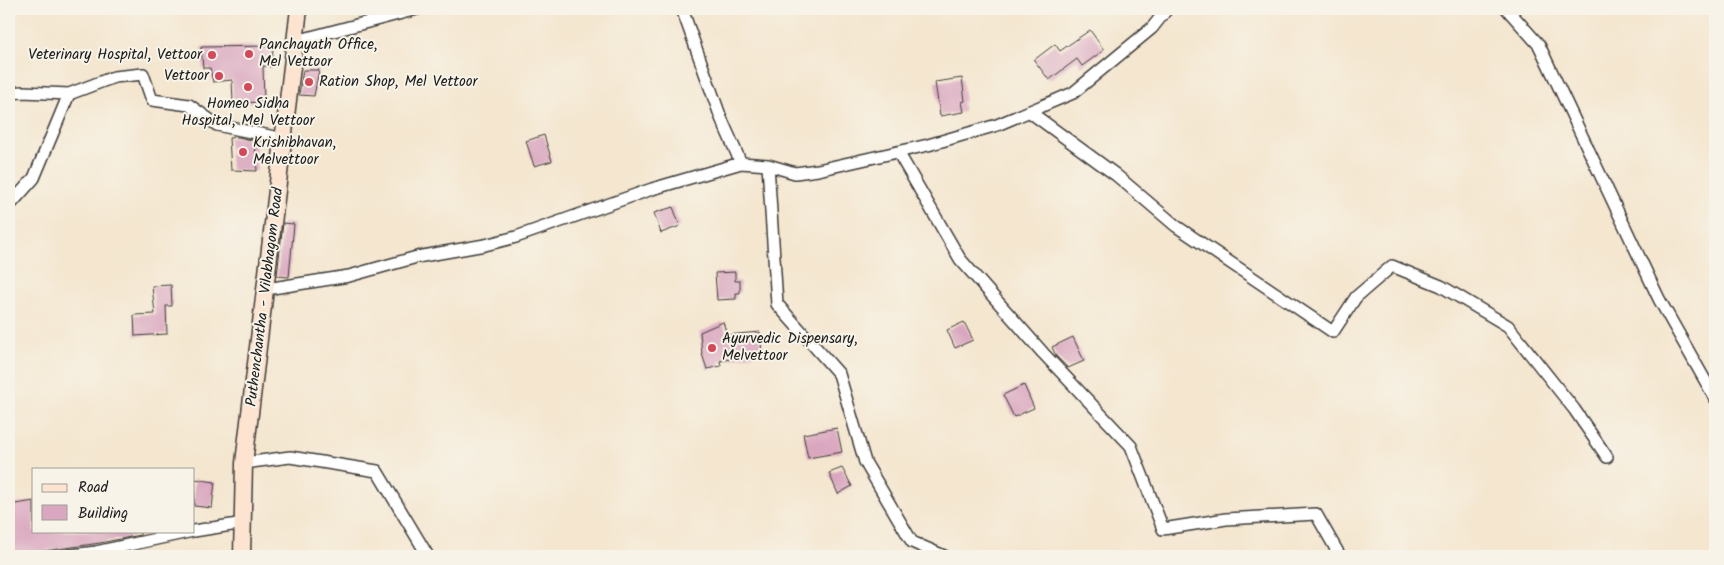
<svg xmlns="http://www.w3.org/2000/svg" width="1724" height="565" font-family="Kalam,sans-serif">
  <rect width="100%" height="100%" fill="#f7f3e8"/>
  <filter id="ink" filterUnits="userSpaceOnUse"><feTurbulence type="fractalNoise" baseFrequency=".02" numOctaves="2"/><feDisplacementMap in="SourceGraphic" scale="10" xChannelSelector="R" yChannelSelector="G"/><feConvolveMatrix kernelMatrix="1 2 1 2 8 2 1 2 1" color-interpolation-filters="sRGB"/></filter>
  <filter id="wash" filterUnits="userSpaceOnUse"><feTurbulence type="fractalNoise" baseFrequency=".0096" numOctaves="4" result="noise"/><feDisplacementMap in="SourceGraphic" scale="20" xChannelSelector="R" yChannelSelector="G"/><feGaussianBlur stdDeviation="1.12" result="paint"/><feColorMatrix in="noise" values="0 0 0 0 0 0 0 0 0 0 0 0 0 0 0 0 0 1.4 0 .05"/><feComposite in="paint" operator="in"/></filter>
  <g filter="url(#wash)">
    <rect width="100%" height="100%" fill="#f4e6cf"/>
    <g id="blocks">
      <path fill="#daa7c0" d="M1090,30L1104,50L1082,66L1077,59L1049,80L1034,60L1055,44L1060,51Z
        M273,46L272,67L263,66L264,102L233,103L232,80L213,82L210,68H203L201,47Z
        M303,70H319L314,96L299,95Z
        M962,78L965,101L962,102L964,112L940,116L935,82Z
        M544,135L552,161L534,166L526,141Z
        M238,137L255,141L257,171L231,170L229,138Z
        M673,207L680,226L661,233L654,213Z
        M283,223L294,224L289,277L277,276Z
        M735,272V281H740V293H736V299L717,300L715,273Z
        M171,285L172,306H166L167,334L135,336L134,315L155,314L152,286Z
        M723,322L727,335L760,332L762,353L720,361L721,366L707,369L702,354L700,332Z
        M964,322L973,340L955,348L947,330Z
        M1073,337L1084,361L1068,368L1056,356L1052,347Z
        M1024,385L1034,408L1014,417L1003,395Z
        M837,428L842,452L808,458L803,434Z
        M842,468L852,486L838,494L829,473Z
        M194,479L215,482L212,508L194,506Z
        M34,501V531H140V535L100,543L9,556V505Z"/>
    </g>
  </g>
  <g filter="url(#ink)">
    <use href="#blocks" fill-opacity="0" stroke="#3c3a37" stroke-width="1"/>
    <g fill="none" stroke-linecap="round" stroke-linejoin="round">
      <defs>
        <path id="minor" d="M682,9L721,118L741,163
          M1507,9L1539,45L1659,299L1715,398
          M296,41L417,9
          M9,93L23,92L69,94L114,77L143,74L152,100L189,105L217,125L284,139
          M1030,112L1116,175L1176,226L1333,332L1356,297L1392,266L1441,286L1508,326L1574,409L1607,457
          M898,152L960,259L1043,353L1131,446L1163,529L1226,519L1316,514L1340,556
          M768,165L777,304L839,374L865,462L912,542L944,556
          M9,206L34,178L69,94
          M266,289L349,276L417,257L485,245L516,237L652,189L741,163L768,165L795,173L818,170L928,145L997,125L1073,93L1152,28L1167,9
          M244,463L290,457L377,471L428,556
          M194,531L244,523
          M65,556L96,552L193,531"/>
        <path id="secondary" d="M242,556L244,463L299,9"/>
      </defs>
      <use href="#minor" stroke="#3c3a37" stroke-width="14"/>
      <use href="#secondary" stroke="#3c3a37" stroke-width="19"/>
      <use href="#minor" stroke="#fff" stroke-width="11"/>
      <use href="#secondary" stroke="#fde4d1" stroke-width="16"/>
    </g>
  </g>
  <g fill="#d1495b" stroke="#f7f3e8" stroke-width="2">
    <circle cx="249" cy="54" r="5"/>
    <circle cx="212" cy="55" r="5"/>
    <circle cx="219" cy="76" r="5"/>
    <circle cx="309" cy="82" r="5"/>
    <circle cx="248" cy="87" r="5"/>
    <circle cx="243" cy="152" r="5"/>
    <circle cx="712" cy="348" r="5"/>
  </g>
  <g text-anchor="middle" dominant-baseline="central" stroke-width="4" stroke-linejoin="round" paint-order="stroke">
    <g font-size="15" fill="#1c1c1c" stroke="#f7f3e8" text-anchor="start">
      <text x="259" y="45">Panchayath Office,<tspan x="259" dy="17">Mel Vettoor</tspan></text>
      <text x="202" y="55" text-anchor="end">Veterinary Hospital, Vettoor</text>
      <text x="209" y="76" text-anchor="end">Vettoor</text>
      <text x="319" y="82">Ration Shop, Mel Vettoor</text>
      <text x="248" y="104" text-anchor="middle">Homeo Sidha<tspan x="248" dy="17">Hospital, Mel Vettoor</tspan></text>
      <text x="253" y="143">Krishibhavan,<tspan x="253" dy="17">Melvettoor</tspan></text>
      <text x="722" y="339">Ayurvedic Dispensary,<tspan x="722" dy="17">Melvettoor</tspan></text>
    </g>
    <g font-size="15" fill="#1c1c1c" stroke="#f7f3e8">
      <text transform="translate(265 297) rotate(-83)">Puthenchantha - Vilabhagom Road</text>
    </g>
  </g>
  <rect width="1724" height="565" fill="none" stroke="#f7f3e8" stroke-width="30"/>
  <rect x="32" y="468" width="162" height="65" fill="#f7f3e8" stroke="#9f9d96"/>
  <rect x="42" y="484" width="25" height="8" fill="#fde4d1" stroke="#9f9d96"/>
  <text x="78" y="492" font-size="15" fill="#1c1c1c">Road</text>
  <rect x="42" y="505" width="25" height="15" fill="#daa7c0" stroke="#9f9d96"/>
  <text x="78" y="518" font-size="15" fill="#1c1c1c">Building</text>
</svg>
